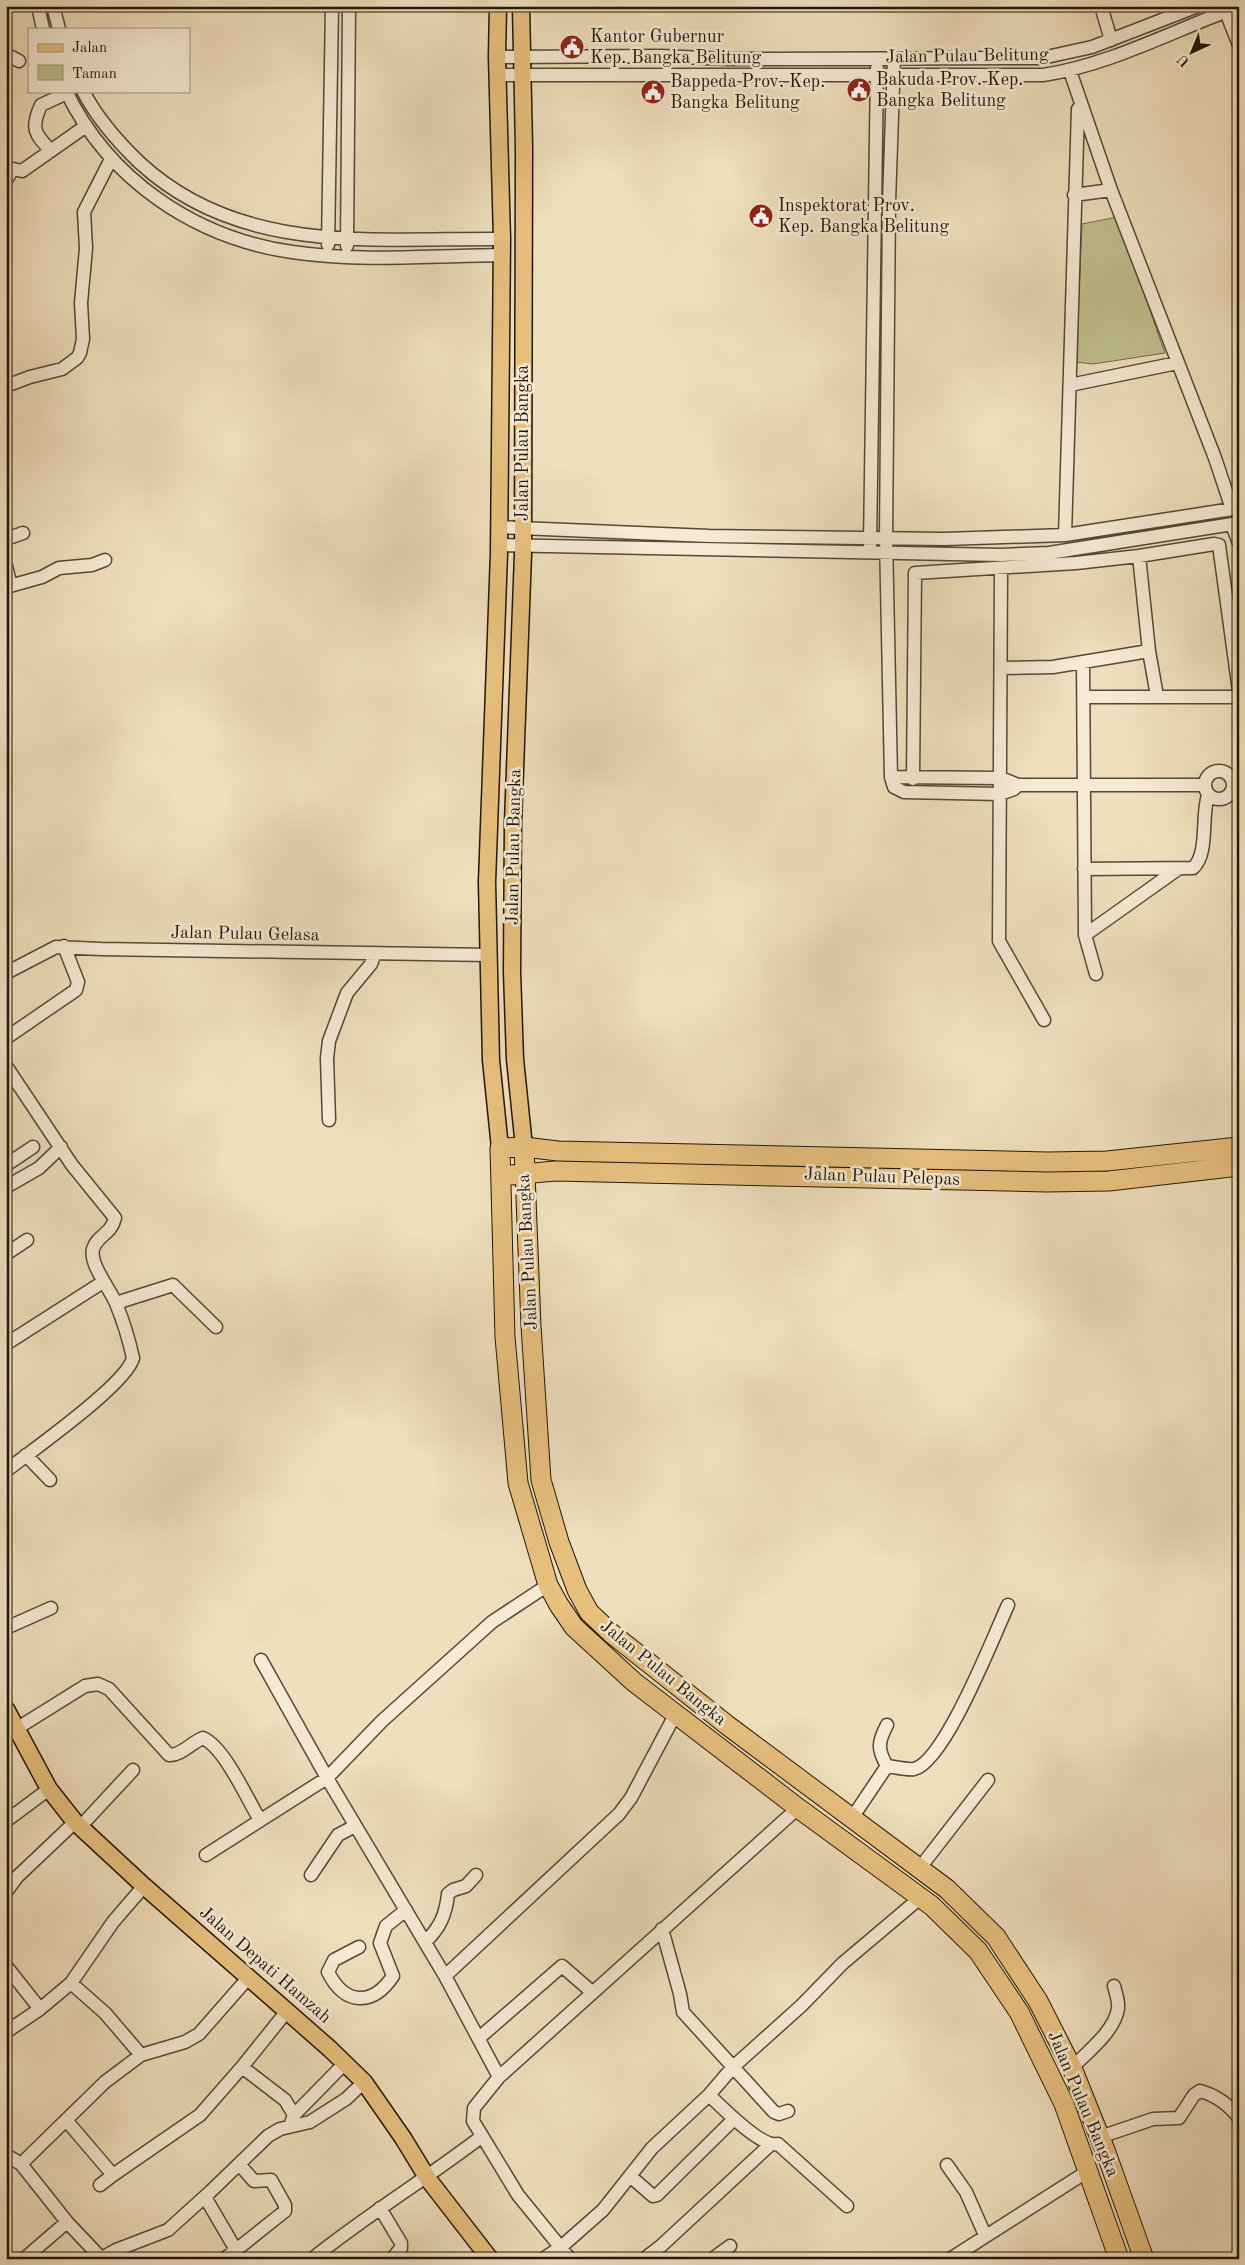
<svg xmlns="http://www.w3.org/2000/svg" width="1245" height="2265" font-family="'Old Standard TT',serif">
  <rect width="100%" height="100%" fill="#efdfbd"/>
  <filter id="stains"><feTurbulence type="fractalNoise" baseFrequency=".004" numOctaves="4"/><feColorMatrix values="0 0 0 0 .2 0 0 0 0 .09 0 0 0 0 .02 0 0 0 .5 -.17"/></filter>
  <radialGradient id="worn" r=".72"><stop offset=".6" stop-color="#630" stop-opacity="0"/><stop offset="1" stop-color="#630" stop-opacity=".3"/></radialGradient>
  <path fill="#bfc08d" stroke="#706b4b" d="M1117,217L1165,353L1093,364L1076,362L1082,224Z"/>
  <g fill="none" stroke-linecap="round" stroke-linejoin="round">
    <defs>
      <path id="minor" d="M38,6L43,29
        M53,6L59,29
        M1101,6L1111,40
        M1228,17L1239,45
        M6,54L19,61
        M497,57L661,56L726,59L1042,58L1092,47L1198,6
        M1070,71L1111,190L1215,458L1232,509
        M498,75H1043C1104,66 1165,35 1222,13
        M66,91C109,180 195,238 292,252C360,262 432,256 501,255
        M83,91C97,118 118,142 140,163C241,256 375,238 502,239
        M51,151C35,134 30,129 41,105L67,93
        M6,180L13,169L22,171L86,126
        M1074,195L1111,190
        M328,245L332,6
        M347,246L349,6
        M1070,385L1177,363
        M6,386L30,377L62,369L77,358L80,353L83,339L81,303L86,248L84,212L111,159
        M1232,525L1239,543
        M499,527L709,536L945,539L1065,535L1239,508
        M1065,535L1078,109
        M6,539L23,533
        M499,545L1001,555L1049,553L1239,523
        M870,545L877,68
        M1139,556L1149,651L1157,696
        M6,566L11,586
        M1001,569L999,941L1044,1020
        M6,587L42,577L59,568L92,565L105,560
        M1083,662L1085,935L1096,974
        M1001,668L1053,667L1149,651
        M1085,697H1239
        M1205 785a14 14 0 1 1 28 0a14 14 0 1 1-28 0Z
        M891,777L1001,778L1018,785L1014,789L1000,794L904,792L894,787L891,777L886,538L889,202L894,58
        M913,779L915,573L1076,563L1139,556L1214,544L1219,545L1239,691
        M1018,785H1204
        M1084,869L1193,868C1209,854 1201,816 1208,795
        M1085,935L1178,869
        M6,973L56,947L101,949L489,955
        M6,1038L76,990L78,982L64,946
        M6,1066L72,1165L115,1218C111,1235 97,1235 93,1249C89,1265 112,1291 117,1306C124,1323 129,1340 133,1358C127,1384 31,1451 6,1471
        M329,1120L327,1058L329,1041L347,993L371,964L375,953
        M6,1165L33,1147
        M6,1187L39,1168L61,1147
        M6,1254L27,1240
        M116,1303L173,1285L216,1327
        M6,1344L103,1282
        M26,1455L50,1480
        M6,1628L51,1608
        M261,1660L327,1778L445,1976L499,2077
        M887,1725C878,1742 877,1749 887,1766
        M16,1729L85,1686L98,1684L109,1689L169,1755C181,1756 192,1742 203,1738C225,1748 247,1799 260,1820
        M852,1818L887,1766C895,1767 907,1770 914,1769C945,1762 994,1635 1008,1605
        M6,1821L49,1789
        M80,1827L133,1770
        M206,1855L327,1778L382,1721L492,1622L548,1585
        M919,1869L988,1780
        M311,1875L338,1835L355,1826
        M6,1892L17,1877L75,1822
        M662,1929L680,1994L683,2012L774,2112L779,2114L788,2111
        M425,1942C440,1928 446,1914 448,1894L453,1890L466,1886L476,1875
        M359,1947L334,1960L328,1972C345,2006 373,2006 393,1976L380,1943L386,1926L406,1910
        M6,1966L40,2009
        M445,1976L619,1814L631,1798L676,1713
        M71,1983L105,2013L141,2055
        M6,2032L40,2009L71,1983L113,1922L144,1886
        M479,2038L562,1966L592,1992
        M242,2067L285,2100L294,2115
        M1072,2068C1087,2052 1114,2032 1118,2009C1119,2002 1116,1993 1114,1986
        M709,2095C722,2107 761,2148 778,2144L847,2206
        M66,2120L113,2175L200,2115L242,2067L287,2011
        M290,2126L294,2115L345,2063
        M1100,2137L1153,2119L1179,2118L1194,2095L1200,2091C1215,2095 1229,2105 1239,2118
        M6,2155L21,2164L67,2222L102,2259
        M21,2164L105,2082L141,2055L185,2042L199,2034L249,1977
        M947,2165L966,2192L985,2235
        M630,2176L653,2196L657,2195L734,2119
        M100,2185L113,2175
        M205,2197L236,2250L285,2211V2205L271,2180L254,2181L239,2164
        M380,2208L401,2243V2248L392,2259
        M102,2258L116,2250L168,2230L210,2192L268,2136L280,2129L310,2122L346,2099L364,2082
        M24,2259L67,2222
        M224,2259L236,2250
        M312,2259C367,2215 426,2179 481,2137
        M543,2259L561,2247L603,2210L652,2148L709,2095L733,2067L801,2006L843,1963L920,1898
        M570,2259L518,2195L473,2121L474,2108L499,2077L798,1808
        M644,2259L661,2246L771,2144
        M712,2259L730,2246
        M950,2259L1088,2171"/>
      <path id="major" d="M498,6L497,57L502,239L499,553L487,882L491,1060L500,1148
        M521,6L524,148L523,554L513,823L512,972L515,1059L524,1147
        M6,1709L49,1789L75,1822L144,1886L330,2049L364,2082L403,2138L428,2179L490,2259"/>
      <path id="highway" d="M524,1147L531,1326L541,1480L559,1542L577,1590L589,1612L611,1633L727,1725L947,1889L996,1937L1038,2001L1072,2068L1105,2150L1144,2259
        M511,1175L555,1171L1047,1182L1109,1181L1239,1166
        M1119,2259L1064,2104L1019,2012L978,1951L932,1906L798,1808L634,1682L574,1627L559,1605L548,1585L518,1483L505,1337L500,1148L524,1147L558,1151L1048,1162L1107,1161L1239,1147"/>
    </defs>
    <use href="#minor" stroke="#544836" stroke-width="15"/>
    <use href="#major" stroke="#201609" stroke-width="19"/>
    <use href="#highway" stroke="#201609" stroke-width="21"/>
    <use href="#minor" stroke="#f5ead4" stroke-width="12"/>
    <use href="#major" stroke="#e8c07e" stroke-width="16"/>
    <use href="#highway" stroke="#e8c07e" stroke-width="19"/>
  </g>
  <defs>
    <symbol id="civic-disc" viewBox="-11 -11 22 22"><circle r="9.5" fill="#8f2418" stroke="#f5ead4"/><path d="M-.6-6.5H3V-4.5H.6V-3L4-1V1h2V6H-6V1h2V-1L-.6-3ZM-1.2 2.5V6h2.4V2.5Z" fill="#fff"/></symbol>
  </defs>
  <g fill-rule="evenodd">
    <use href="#civic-disc" x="558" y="33" width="28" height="28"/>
    <use href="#civic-disc" x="845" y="76" width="28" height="28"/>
    <use href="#civic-disc" x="639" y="78" width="28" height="28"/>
    <use href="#civic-disc" x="747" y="202" width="28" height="28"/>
  </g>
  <g text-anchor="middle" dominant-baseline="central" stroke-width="5" stroke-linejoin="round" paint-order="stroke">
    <g font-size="18" fill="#201609" stroke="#f5ead4" text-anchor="start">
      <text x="590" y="37">Kantor Gubernur<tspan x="590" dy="21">Kep. Bangka Belitung</tspan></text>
      <text x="876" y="80">Bakuda Prov. Kep.<tspan x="876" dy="21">Bangka Belitung</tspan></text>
      <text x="670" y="82">Bappeda Prov. Kep.<tspan x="670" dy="21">Bangka Belitung</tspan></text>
      <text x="778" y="206">Inspektorat Prov.<tspan x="778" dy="21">Kep. Bangka Belitung</tspan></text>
    </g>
    <g font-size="18" fill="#201609" stroke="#f5ead4">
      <text transform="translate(967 56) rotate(-1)">Jalan Pulau Belitung</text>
      <text transform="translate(523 443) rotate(-90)">Jalan Pulau Bangka</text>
      <text transform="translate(514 847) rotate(-89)">Jalan Pulau Bangka</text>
      <text transform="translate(245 934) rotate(1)">Jalan Pulau Gelasa</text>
      <text transform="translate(882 1177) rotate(2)">Jalan Pulau Pelepas</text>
      <text transform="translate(528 1252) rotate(-93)">Jalan Pulau Bangka</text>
      <text transform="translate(663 1673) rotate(39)">Jalan Pulau Bangka</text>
      <text transform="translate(265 1965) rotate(41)">Jalan Depati Hamzah</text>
      <text transform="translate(1083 2104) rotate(67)">Jalan Pulau Bangka</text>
    </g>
  </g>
  <rect width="1245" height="2265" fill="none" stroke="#efdfbd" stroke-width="25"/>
  <rect x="8" y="8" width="1230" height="2250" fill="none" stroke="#201609" stroke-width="2.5"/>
  <rect x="12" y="12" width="1220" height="2240" fill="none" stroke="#201609"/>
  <rect x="28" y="28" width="162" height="65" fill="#f5ead4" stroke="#a09583"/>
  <rect x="38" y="44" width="25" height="8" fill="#e8c07e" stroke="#a09583"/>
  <text x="72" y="52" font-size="15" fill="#201609">Jalan</text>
  <rect x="38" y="65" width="25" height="15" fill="#bfc08d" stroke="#a09583"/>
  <text x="72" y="78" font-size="15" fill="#201609">Taman</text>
  <g transform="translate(1192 52) rotate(224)" stroke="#f5ead4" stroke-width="4" paint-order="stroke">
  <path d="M0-4L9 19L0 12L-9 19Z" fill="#201609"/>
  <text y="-8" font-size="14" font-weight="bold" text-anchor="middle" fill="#201609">U</text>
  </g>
  <rect width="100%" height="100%" filter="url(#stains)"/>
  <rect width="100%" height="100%" fill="url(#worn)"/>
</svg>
